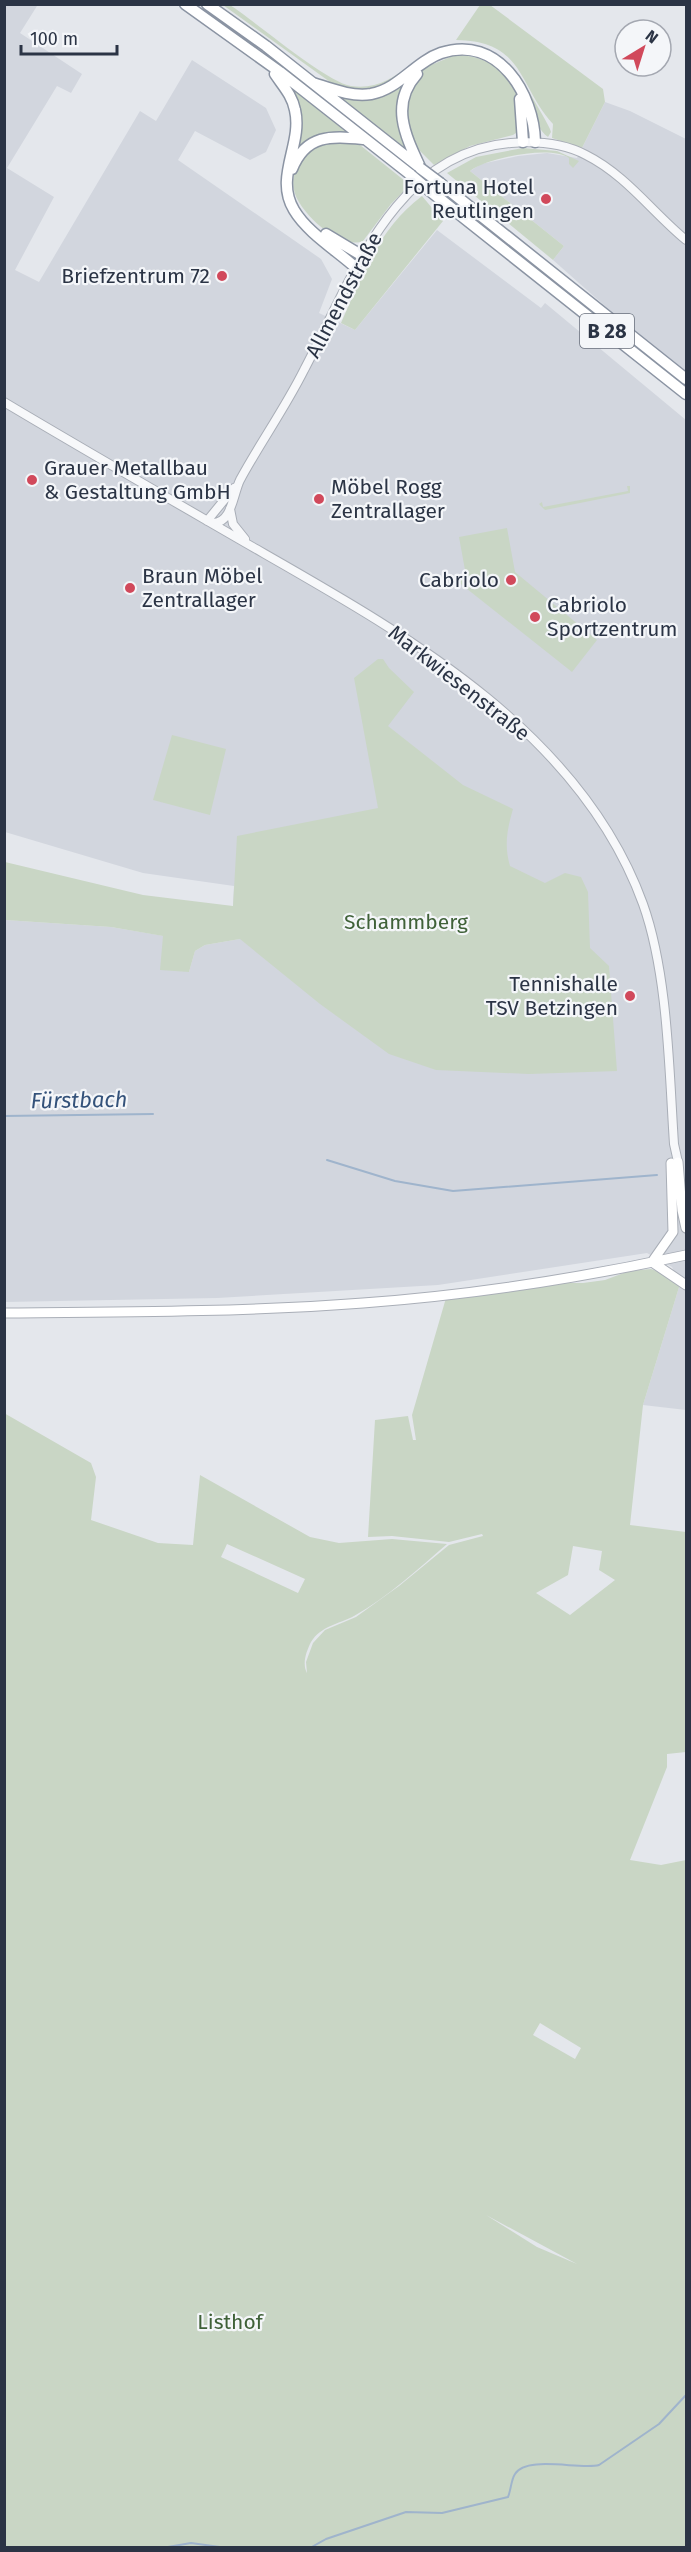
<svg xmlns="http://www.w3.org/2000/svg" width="691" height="2552" font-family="'Fira Sans',sans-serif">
  <rect width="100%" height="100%" fill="#e4e7ec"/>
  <path fill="#d2d6de" d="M35,4L37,6L20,33L82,74L71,93L57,86L7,168L54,197L15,270L39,282L140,111L156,121L192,60L266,108L276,130L266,152L250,160L195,131L178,160L321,259L332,279L319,313L355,330L437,230L541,308L545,303L686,420V1410L643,1405L680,1284L672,1267L647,1253L438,1285L217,1298L5,1302V920L111,927L164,936L189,972L195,951L205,945L240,939L232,926L234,886L143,873L5,832L4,5Z
    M605,102L630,111L686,139V371L605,306L553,260L564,246L470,171L481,164L518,156L547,153L577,158Z"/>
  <path fill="#c9d6c5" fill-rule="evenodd" d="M223,5H230C256,22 326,82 351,86C404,95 425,25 485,49C504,56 516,68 525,85C529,92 551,128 551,132L548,137C531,126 526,80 508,68C494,58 471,54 454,48L381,88L364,91L337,87Z
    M480,5H490L603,89L605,102L582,148L552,138L553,124C518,86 525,41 456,40Z
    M455,55C482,54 514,71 519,102C520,111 519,121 519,131L513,135L470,146L434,165L411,142L404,106L417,76L424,68Z
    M286,80L353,132L296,150C301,122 302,104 286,80Z
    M404,84L410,154L334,93L341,94Z
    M355,141L410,185L391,204L363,241C341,251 298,212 294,190C291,176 297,167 305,156C309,149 314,143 322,142C332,140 344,141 355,141Z
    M523,148L557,151L579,161L573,168L569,164V158C550,145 487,158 470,171L564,246L553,260L447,173L476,157Z
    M422,196L443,221L355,330L341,323C362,276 379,228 422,196Z
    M627,486H630V493L545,510L539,504L542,502L543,507L628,491Z
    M507,528L515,572L597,640L572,672L457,581L465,570L459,537Z
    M378,659H383L389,668L414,692L388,726L463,785L513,809C507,830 504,845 510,866L545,883L565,873L581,877L588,892L590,948L609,966L617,1071L529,1074L436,1070L389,1054L320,1004L240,939L205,945L195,951L189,972L160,970L163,936L111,927L5,920V862L143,895L233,906L237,836L378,808L354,678Z
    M172,735L226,749L210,815L153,800Z
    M651,1269L665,1274L680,1284L643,1405L630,1525L686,1532V1752L667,1754V1767L630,1860L661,1865L686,1860V2547H5L4,1413L91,1463L96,1477L91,1520L158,1543L193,1545L200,1475L310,1537L339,1543L392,1539L447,1544C418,1569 388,1597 354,1616C339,1624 321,1626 311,1642C306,1652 302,1664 307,1673L306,1662L313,1643L325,1630L356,1617L399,1586L449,1545L483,1536L482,1534L449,1542L392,1536L368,1537L375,1420L408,1416L413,1440H416L412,1415L446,1298L556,1283H583L605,1280L629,1271ZM227,1544L305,1579L298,1593L221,1557ZM573,1546L602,1551L599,1570L615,1580L570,1615L536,1593L568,1575ZM540,2023L581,2048L575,2059L533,2035ZM486,2215L577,2264L537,2247Z"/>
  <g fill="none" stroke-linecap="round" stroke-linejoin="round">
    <path stroke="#9fb4cc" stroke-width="2" d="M4,1116L153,1114
      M327,1160L395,1181L453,1191L657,1175
      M162,2548L191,2543L227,2548
      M310,2548L326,2539L406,2512L442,2513L508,2497C511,2490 511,2480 515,2474C526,2455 581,2470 599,2465L659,2424L686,2395"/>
    <defs>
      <path id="tertiary" d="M4,402C86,451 168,498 251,546C403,633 580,730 643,904C668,974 669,1069 674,1144L678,1162
        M230,509L233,524L245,539
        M207,521L234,488
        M213,523C232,523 233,494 240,480C260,443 285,408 304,370C351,282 393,152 511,143C537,141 563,143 586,155C626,175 653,213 686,240"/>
      <path id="secondary" d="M678,1162L682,1210L686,1228
        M652,1262L673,1232L671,1163
        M652,1262L686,1285
        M4,1313C124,1312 244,1312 363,1303C471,1295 581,1278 686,1255"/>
      <path id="trunk" d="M185,4L280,72L411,175
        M207,4L266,46L418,166
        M275,74C283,86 292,95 295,110C303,144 274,177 294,210C307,232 336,250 355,267
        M417,74C390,104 405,135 420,167
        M313,83C332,89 351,97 371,94C399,89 415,62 441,53C498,34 534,94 535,142
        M520,99L523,142
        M292,169C306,134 331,136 363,139
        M440,183L686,379
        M430,191L686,394
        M326,234L361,255"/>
    </defs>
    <use href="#tertiary" stroke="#a9aeb7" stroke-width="10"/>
    <use href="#secondary" stroke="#a9aeb7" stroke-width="11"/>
    <use href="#trunk" stroke="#8b94a3" stroke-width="13"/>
    <use href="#tertiary" stroke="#f7f8fa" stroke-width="8"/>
    <use href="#secondary" stroke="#fff" stroke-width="9"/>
    <use href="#trunk" stroke="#fff" stroke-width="10"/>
    <defs>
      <path id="trunk-bridge" d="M420,168L440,183
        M411,175L430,191"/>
    </defs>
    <use href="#trunk-bridge" stroke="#8b94a3" stroke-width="13" stroke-linecap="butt"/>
    <use href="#trunk-bridge" stroke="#fff" stroke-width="10"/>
  </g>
  <g fill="#d1495b" stroke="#f4f6f9" stroke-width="2">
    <circle cx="546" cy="199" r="6"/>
    <circle cx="222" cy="276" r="6"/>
    <circle cx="32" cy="480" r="6"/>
    <circle cx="319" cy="499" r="6"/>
    <circle cx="511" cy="580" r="6"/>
    <circle cx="130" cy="588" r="6"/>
    <circle cx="535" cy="617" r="6"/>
    <circle cx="630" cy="996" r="6"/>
  </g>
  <g text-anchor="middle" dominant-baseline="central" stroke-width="4.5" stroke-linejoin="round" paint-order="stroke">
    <rect fill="#f4f6f9" stroke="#676e7b" stroke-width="1.5" x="580" y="314" width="54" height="34" rx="4.5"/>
    <g font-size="20" font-weight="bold" fill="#2b3445">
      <text x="607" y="331">B 28</text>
    </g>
    <g font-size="21" fill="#2b3445" stroke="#f4f6f9" text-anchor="end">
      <text x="534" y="187">Fortuna Hotel<tspan x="534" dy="24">Reutlingen</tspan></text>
      <text x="210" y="276">Briefzentrum 72</text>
      <text x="44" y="468" text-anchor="start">Grauer Metallbau<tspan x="44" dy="24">&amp; Gestaltung GmbH</tspan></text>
      <text x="331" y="487" text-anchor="start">Möbel Rogg<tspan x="331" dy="24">Zentrallager</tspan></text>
      <text x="142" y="576" text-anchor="start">Braun Möbel<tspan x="142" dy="24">Zentrallager</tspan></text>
      <text x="499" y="580">Cabriolo</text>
      <text x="547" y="605" text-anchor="start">Cabriolo<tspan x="547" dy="24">Sportzentrum</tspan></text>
      <text x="618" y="984">Tennishalle<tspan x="618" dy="24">TSV Betzingen</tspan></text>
    </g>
    <g font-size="21" fill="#2b3445" stroke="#f4f6f9">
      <text transform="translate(344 295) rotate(-62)">Allmendstraße</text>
      <text transform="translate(459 683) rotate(38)">Markwiesenstraße</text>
    </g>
    <g font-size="21" fill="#3f6138" stroke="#f4f6f9">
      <text x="406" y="922">Schammberg</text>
      <text x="230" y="2322">Listhof</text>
    </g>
    <g font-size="22" font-style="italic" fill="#34527a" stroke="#f4f6f9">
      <text transform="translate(79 1100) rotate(-1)">Fürstbach</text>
    </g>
  </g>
  <rect width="691" height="2552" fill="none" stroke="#2b3445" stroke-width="12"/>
  <g transform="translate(643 48) rotate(38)"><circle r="28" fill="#f4f6f9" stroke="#a4a8b1" stroke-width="1.5"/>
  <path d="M0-4.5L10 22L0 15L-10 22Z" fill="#d1495b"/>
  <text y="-9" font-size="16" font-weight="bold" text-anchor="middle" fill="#2b3445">N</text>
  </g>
  <path d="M21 45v9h96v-9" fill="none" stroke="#2b3445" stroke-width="3"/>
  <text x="30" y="45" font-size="18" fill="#2b3445" stroke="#f4f6f9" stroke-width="4.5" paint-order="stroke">100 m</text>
</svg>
